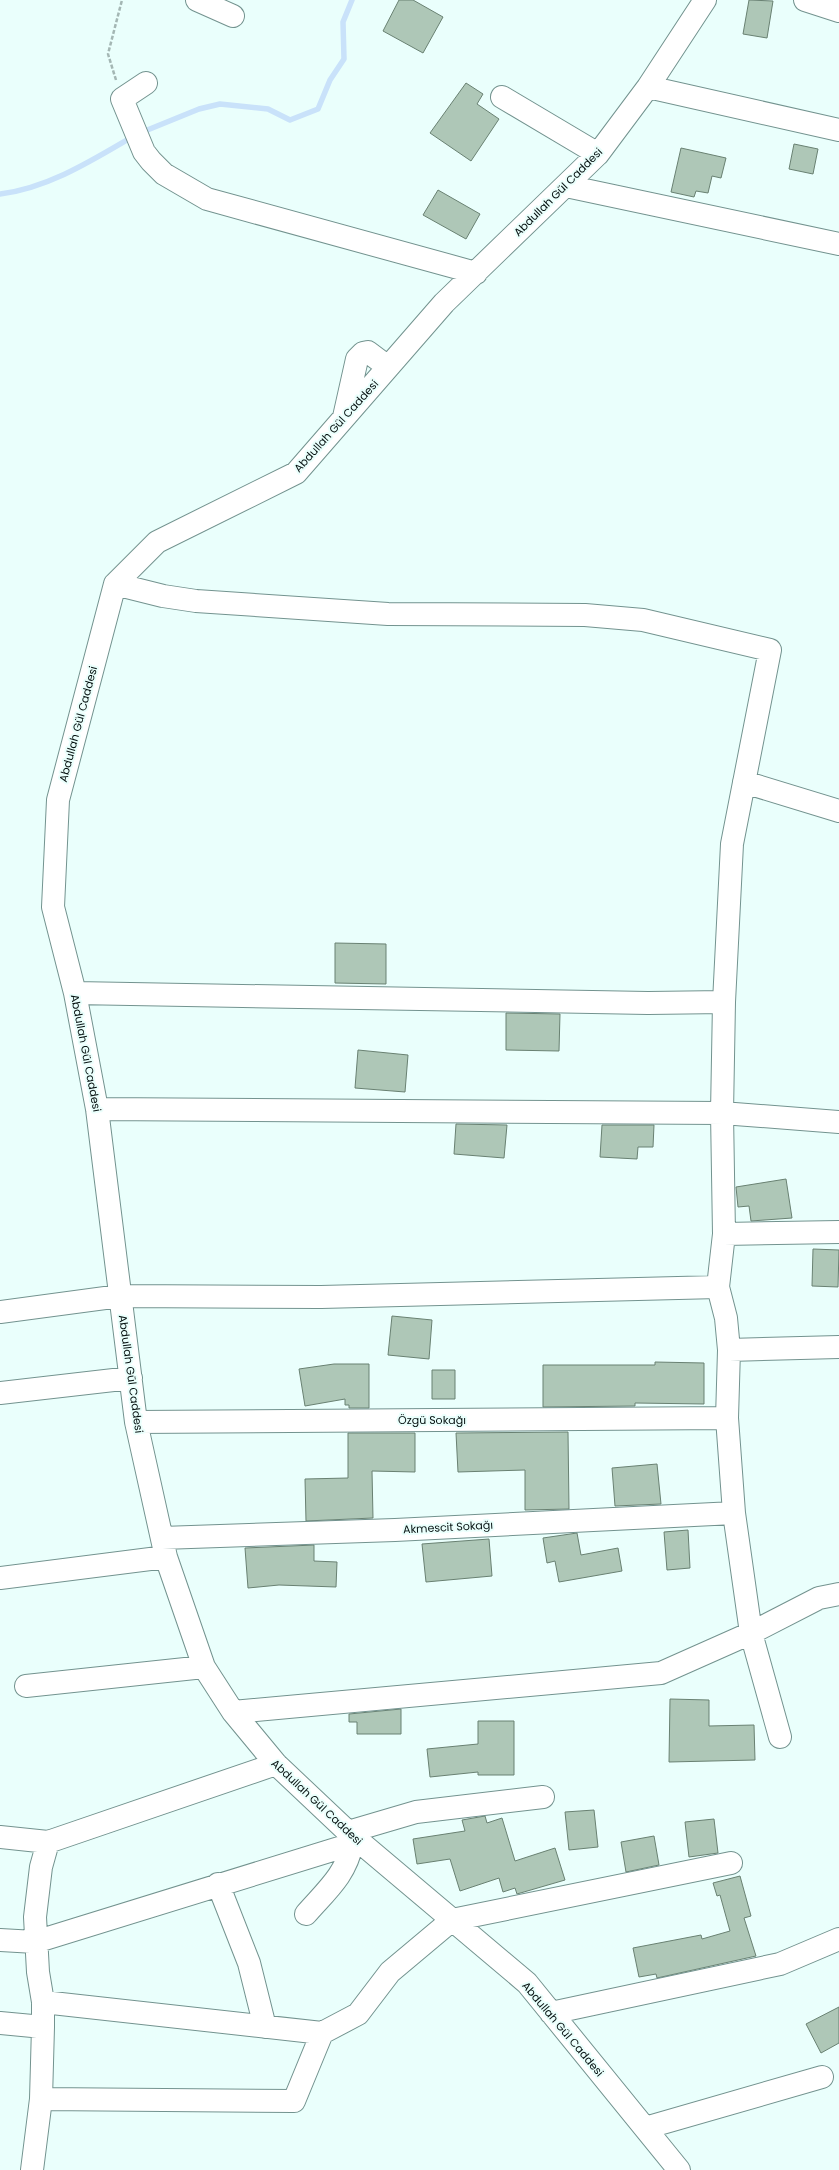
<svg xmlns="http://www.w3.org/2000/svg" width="839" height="2170" font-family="Poppins,sans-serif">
  <rect width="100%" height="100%" fill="#eafffc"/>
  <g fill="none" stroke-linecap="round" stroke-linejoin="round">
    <path stroke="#c9e2fa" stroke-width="5.5" d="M140,133L199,109L220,104L268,109L290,120L318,109L330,80L344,59L343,22L352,0
      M0,194C48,188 91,161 132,137"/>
  </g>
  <path fill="#aec7b7" stroke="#698172" d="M399,0H413L443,17L423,53L383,31Z
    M749,0L773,1L767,38L743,34Z
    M466,83L483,94L477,104L499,119L471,161L430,133Z
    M794,144L818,149L813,174L789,169Z
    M681,148L726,158L721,178L712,176L708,193L696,191L694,197L671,192Z
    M438,190L480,214L466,239L423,215Z
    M335,943L386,944V984L335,983Z
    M506,1013L560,1014L559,1051L506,1050Z
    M358,1050L408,1055L405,1092L355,1088Z
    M456,1124L507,1125L504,1158L454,1154Z
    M602,1125H654L653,1147H638L637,1159L600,1157Z
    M786,1179L792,1218L751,1221L749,1206L738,1207L736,1187Z
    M813,1249L839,1250L838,1287L812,1286Z
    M392,1316L432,1320L429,1359L388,1355Z
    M655,1362L704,1363V1404L635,1403V1406L543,1407V1365H655Z
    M334,1364H369V1408H349V1405H345V1399L305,1406L299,1369Z
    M432,1370H455V1399H432Z
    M568,1432L569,1509L525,1510V1470L458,1472L456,1433Z
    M348,1433H415V1472L372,1471L373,1518L306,1521L305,1479L348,1478Z
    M657,1464L661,1504L615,1506L612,1468Z
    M688,1530L690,1568L667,1570L664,1532Z
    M577,1533L581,1555L618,1548L622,1571L559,1582L555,1561L547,1563L543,1538Z
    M489,1539L492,1576L426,1582L422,1544Z
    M314,1545V1561L337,1562L336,1587L279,1585L248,1588L245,1548Z
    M670,1699L709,1700V1726L754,1725L755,1760L669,1762Z
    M401,1709V1734H357V1722H349V1714Z
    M478,1721H514V1775H478V1772L430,1777L427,1749L478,1744Z
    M594,1810L598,1847L569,1850L565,1812Z
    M485,1816L487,1823L502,1818L515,1861L555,1848L565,1880L517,1894L515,1888L503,1892L499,1878L460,1891L450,1859L417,1864L413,1839L465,1831L462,1820Z
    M714,1819L718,1853L689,1857L685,1822Z
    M654,1836L659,1865L626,1872L621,1842Z
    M740,1876L751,1916L744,1918L756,1956L657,1978L656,1974L639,1977L633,1948L701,1935L702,1939L730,1931L720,1895L717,1896L713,1883Z
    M839,2007V2043L821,2053L806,2024Z"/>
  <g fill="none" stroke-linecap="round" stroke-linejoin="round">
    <defs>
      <path id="minor" d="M197,0L233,16
        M805,0L839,11
        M146,83L122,99L144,152L151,161L164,174L207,199L476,273
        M648,87L839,130
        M502,97L598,154
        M566,186L839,244
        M344,417L357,359L363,353L368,352L388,367
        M115,584L163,596L196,601L388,614L585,615L643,620L770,650L732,844L724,1002L722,1113L724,1234L718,1287L726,1318L729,1350L727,1418L734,1513L751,1633L780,1737
        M744,782L839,811
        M75,993L648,1003L724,1002
        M97,1109L722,1113L839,1122
        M724,1234L839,1232
        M0,1312L120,1296L321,1297L718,1287
        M729,1350L839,1347
        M0,1393L131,1378
        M136,1422L727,1418
        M162,1538L395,1530L734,1513
        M0,1578L166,1557
        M26,1686L204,1667
        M233,1712L661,1673L751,1633L819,1598L839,1594
        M348,1832L416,1812L543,1797
        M0,1837L48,1842L276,1764
        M218,1884L249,1963L265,2027
        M306,1914C326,1891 346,1875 352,1844
        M0,1940L35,1942L352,1844L357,1840
        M43,2002L322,2033L358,2014L390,1972L452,1920L731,1863
        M551,2013L780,1964L839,1939
        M0,2023L43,2027
        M41,2099L294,2101L322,2033
        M645,2128L822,2077
        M32,2170L41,2099L43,2027V2002L38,1972L35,1917L41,1867L48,1842
        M679,2170L527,1983L348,1832L276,1764L233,1712L204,1667L166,1557L136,1422L97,1109L75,993L53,907L58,800L115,584L157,542L296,473L444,303L598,154L648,87L705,0"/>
    </defs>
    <use href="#minor" stroke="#73938f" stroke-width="24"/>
    <path stroke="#a4b7b4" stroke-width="2.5" stroke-dasharray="4 2" stroke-linecap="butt" d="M116,80L108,54L122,0"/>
    <use href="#minor" stroke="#fff" stroke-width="22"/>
  </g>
  <g text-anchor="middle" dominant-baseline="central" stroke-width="4" stroke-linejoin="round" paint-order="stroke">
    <g font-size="11" fill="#051110" stroke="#eafffc">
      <text transform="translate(558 192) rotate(-45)">Abdullah Gül Caddesi</text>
      <text transform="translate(336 426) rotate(-48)">Abdullah Gül Caddesi</text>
      <text transform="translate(78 724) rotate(-75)">Abdullah Gül Caddesi</text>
      <text transform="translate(86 1053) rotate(79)">Abdullah Gül Caddesi</text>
      <text transform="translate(131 1374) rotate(82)">Abdullah Gül Caddesi</text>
      <text x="432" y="1420">Özgü Sokağı</text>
      <text transform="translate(448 1527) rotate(-3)">Akmescit Sokağı</text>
      <text transform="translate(317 1802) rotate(43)">Abdullah Gül Caddesi</text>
      <text transform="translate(563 2029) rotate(50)">Abdullah Gül Caddesi</text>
    </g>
  </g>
</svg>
